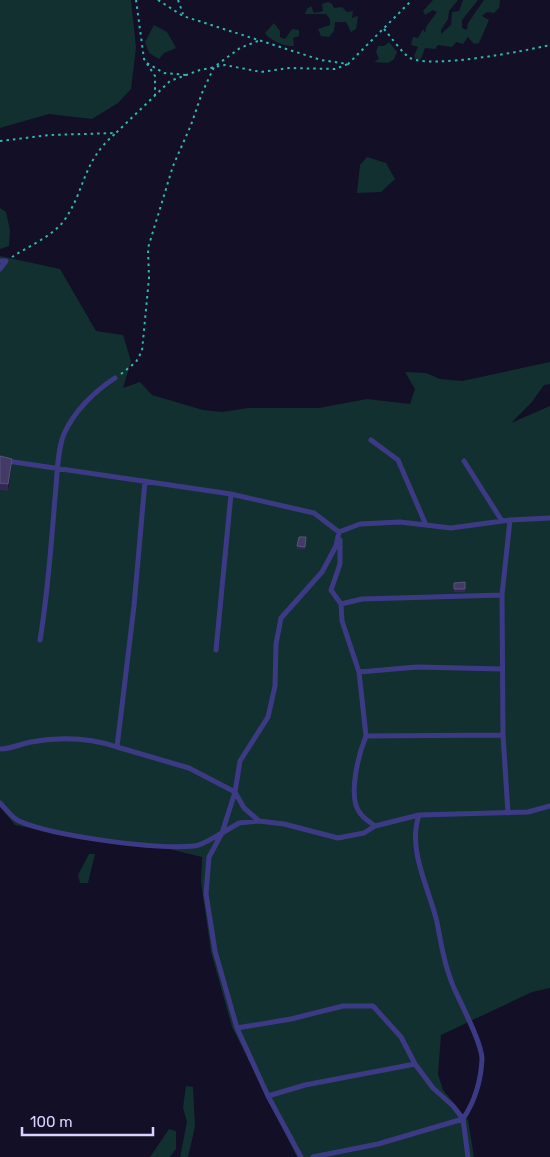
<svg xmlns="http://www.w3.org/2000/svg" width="550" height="1157" font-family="Rubik,sans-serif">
  <rect width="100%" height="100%" fill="#130f26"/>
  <path fill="#12302f" d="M0,0H131L136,48L131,89L118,103L92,119L49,114L0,128Z
    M433,0H458L449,11L448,19L441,30V34L451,25L452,12L459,11L463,0H478L462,20V28L467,30L468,23L484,0H500L499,8L494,13L487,12L482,16L489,20L479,43L474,44L468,37L463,44L456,42L452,47L438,45L435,49L425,48L421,59L416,60L414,56L418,47L411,45L413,37L418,38L423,29L425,33L426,27L437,12L433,10L425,15L423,11Z
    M328,2L332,4L334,8L342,7L347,12L353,11L352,18L358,16L356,29L351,32L346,22H335L334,31L329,37L321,36L318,29L330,25V19L326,14H305L307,9L311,6L314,13L323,11L322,4Z
    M274,23L280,31V37L285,39L292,29L299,30V36L293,38L294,46C286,47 269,40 265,33Z
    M154,25L167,32L176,48L164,53L159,59L149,53L145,42Z
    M389,42L397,52L394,59L388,63L374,62L379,59L376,52L378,46H384Z
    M367,157L386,163L395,179L381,192L357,193L360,165Z
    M0,208L6,212L10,230L9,246L0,249Z
    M0,256L60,269L96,331L123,335L131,361L123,388L140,382L152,395L203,410L222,412L248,408H319L367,399L410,404L415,389L405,372L426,373L440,379L462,381L550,362V384L544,385L532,402L511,423L550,406V988L532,992L441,1035L438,1074L443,1090L468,1120L474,1157H297L232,1027L211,952L201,882L202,857L169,849L89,840L15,825L0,807Z
    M89,854H95L88,883H80L78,875Z
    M186,1086L193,1087L195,1127L188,1157H180L187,1122L183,1108Z
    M169,1129L176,1131V1149L170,1157H150Z"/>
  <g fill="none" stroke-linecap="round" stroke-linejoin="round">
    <path stroke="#2fb8b0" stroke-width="2" stroke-dasharray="2.5 4" stroke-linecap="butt" d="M136,0L144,59L155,76V96
      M158,0L183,16L321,60L348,64L412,0
      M178,0L183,14
      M384,29C390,36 403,54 410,58C431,69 525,51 550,45
      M147,63L164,73L187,75
      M0,141L50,135L116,133L170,81L200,70L225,65L261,72L289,68L335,69L348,64
      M12,257C27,247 51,237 63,222C86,191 81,162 116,133
      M121,374L136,362L142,351L149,278L148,248L173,166L191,125L202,93L214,67L240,48L258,41"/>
    <path stroke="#3d3a85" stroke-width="5" d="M0,261H6L0,269
      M371,440L398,460L426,525
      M0,460L231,494L314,513L339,532L360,524L400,522L451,528L510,520L550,518
      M464,461L502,521
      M145,481L134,606L117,747L189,768L235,792L240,761L268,717L275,686L276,644L281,618L322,572L336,546L339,532
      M340,540V564L331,590L341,604
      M40,640C48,593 51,546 55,498C57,480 57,450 64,434C74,411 95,391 115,378
      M216,650L231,494
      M359,672L342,621L341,604L362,599L502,595
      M366,736L359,672L417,667L502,669
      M0,749C11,749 20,744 31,742C59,737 90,738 117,747
      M0,803C6,809 12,818 19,821C53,836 157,850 194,846C203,845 214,837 222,833L235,792L244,808L259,821
      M508,813L503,735L502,595L510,520
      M375,826C370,822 363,818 360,813C347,797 359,753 366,736L503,735
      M237,1028L291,1019L343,1006H373L401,1037L415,1064L433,1088L453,1106L463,1119C475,1101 481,1080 482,1059C482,1043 461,1004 454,988C445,967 441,944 437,922C429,888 407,850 419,815
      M268,1096L305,1085L415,1064
      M301,1157L268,1096L237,1028L215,951L206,894L209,857L222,833L239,823L259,821L284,824L338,838L364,833L375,826L419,815L528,812L550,806
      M313,1157L378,1144L463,1119L468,1157"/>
  </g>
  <path fill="#312854" d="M0,456L12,466L8,491L0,490Z
    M306,537L305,549H297V546Z
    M465,582V592H454V583Z"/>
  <path fill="#1d163a" d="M12,459V466L8,491V484Z"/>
  <path fill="#433a66" stroke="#5a527e" d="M0,456L12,459L8,484L0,483Z
    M299,537H306L305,547L297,546Z
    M465,582V589H454V583Z"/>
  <path d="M22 1127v8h131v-8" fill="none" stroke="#d9d4ff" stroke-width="2.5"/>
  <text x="30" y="1127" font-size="15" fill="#d9d4ff" stroke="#130f26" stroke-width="4" paint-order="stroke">100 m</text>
</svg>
